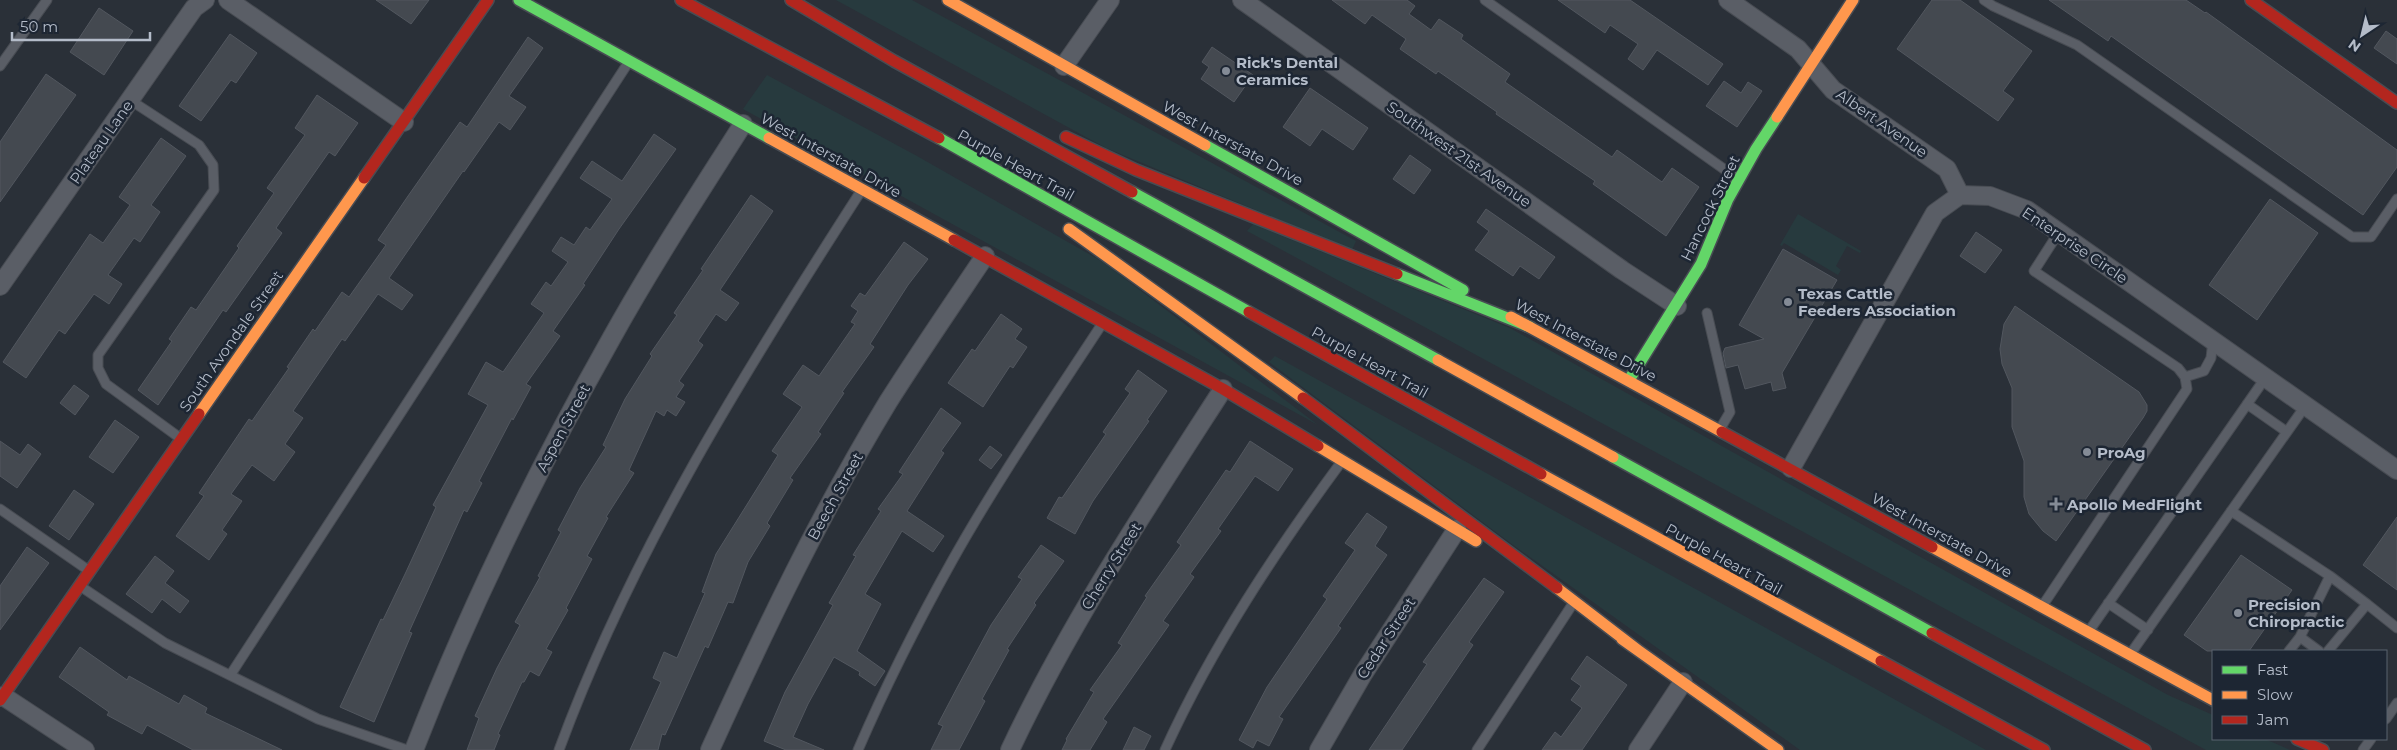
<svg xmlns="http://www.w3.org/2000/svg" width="2397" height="750" font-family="Montserrat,sans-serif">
  <rect width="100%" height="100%" fill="#2a3038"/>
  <path fill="#273a3e" d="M836,0H912L1356,241L1352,250L1106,148Z
    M767,75L917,156L1103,262L1318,425L743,109Z
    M1798,214L1861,251L1860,253L1847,246L1836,266L1841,270L1838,275L1784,243L1782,246L1780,245Z
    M1253,224L1510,328L2168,695L2213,715V739H2265L2290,750H2206L1247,231Z
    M1275,356L1986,750H1800L1509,542L1269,362Z"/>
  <path fill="#444950" stroke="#52575f" d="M376,0H429L411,24Z
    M1332,0H1407L1415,6L1409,14L1431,30L1439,19L1463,35L1461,39L1510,74L1505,82L1612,157L1617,150L1662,182L1672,168L1699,187L1666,236L1593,184L1595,181L1496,114L1497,112L1438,71L1436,74L1400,49L1406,39L1372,15L1365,24Z
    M1558,0H1630L1723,64L1708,85L1657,50L1643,70L1628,59L1638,44L1610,25L1605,33Z
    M1932,0H1960L2032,51L2003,91L2014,99L1998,121L1897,49Z
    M2049,0H2186L2205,13L2206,12L2397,150V167L2363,215L2111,36L2108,41Z
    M99,8L133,31L104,75L70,52Z
    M2386,31L2397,39V64L2374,48Z
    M230,34L257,53L236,83L231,80L201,121L179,106Z
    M528,37L543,48L509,96L526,107L510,130L499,122L464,172L463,171L389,278L413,295L402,310L378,294L345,341L342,339L293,411L303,418L285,444L295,452L274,481L252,465L231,494L242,501L222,530L227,534L209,560L176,536L204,496L199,493L249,419L252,421L289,368L287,367L313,329L315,331L342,292L349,297L386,245L378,240L408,196L460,122L467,127Z
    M1212,47L1253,75L1234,102L1201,79L1209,67L1202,62Z
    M46,74L76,95L0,202V142Z
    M1724,81L1741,93L1748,82L1762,91L1737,127L1706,106Z
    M1310,88L1368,128L1353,150L1322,129L1310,146L1283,127Z
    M317,95L358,123L335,156L329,152L276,228L282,233L226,312L223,310L158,405L138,390L172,341L169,339L191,307L196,310L239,248L237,246L274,193L267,188L305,135L295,128Z
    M654,134L676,149L619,229L583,284L585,285L553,331L560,336L526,384L531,387L513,420L512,418L479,481L482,483L467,512L464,510L409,632L412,633L374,722L340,707L381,619L383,620L406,572L436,507L433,505L488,405L468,394L486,362L503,372L544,313L531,304L546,282L551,286L568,262L552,251L561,237L574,245L586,227L590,230L612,199L580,178L592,161L622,181Z
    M161,138L186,156L151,205L160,212L140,242L134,238L108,275L122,284L109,304L94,294L65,334L59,330L26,378L3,362L90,234L103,243L130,205L119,197Z
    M1410,155L1431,170L1414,194L1393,179Z
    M751,195L773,211L720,290L739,303L726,321L716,314L698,341L703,345L679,381L684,385L676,397L685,402L676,416L667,410L664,416L656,411L629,470L634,473L606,517L608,518L587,556L592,559L566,608L568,610L546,649L552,652L539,676L530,671L524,682H522L498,734L500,735L494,750H467L479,718L475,716L497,668L520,625L515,622L540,577L538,576L561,532L558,530L580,488L606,447L603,445L625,399L652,356L650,354L677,315L674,313L703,270L701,269Z
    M2270,199L2318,233L2257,320L2209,285Z
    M1486,209L1555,257L1539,279L1520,266L1513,276L1475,250L1489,231L1477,222Z
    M1976,232L2002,250L1985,273L1960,256Z
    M904,242L928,259L908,285L870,344L874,347L842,392L844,393L818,432L821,434L790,478L793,480L767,523L770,526L748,562L733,603L728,602L708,648L705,646L665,735L662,734L658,750H630L661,682L653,678L664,652L677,658L705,593L702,592L716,554L778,455L772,451L802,407L783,394L803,365L819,376L855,324L851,322L858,311L851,306L860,293L865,296Z
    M1783,249L1837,280L1782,373L1786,388L1773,391L1771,382L1745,389L1738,365L1726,368L1723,353L1725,348L1764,339L1739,325Z
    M2015,306L2139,392L2147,405V411L2143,418L2056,541L2043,531L2029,514L2024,497V461L2012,427V388L2002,364L2000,349L2004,324Z
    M1001,314L1022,329L1015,339L1027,347L1013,368L1010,366L983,407L948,383L972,349L975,351Z
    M1138,370L1167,391L1147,420L1149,421L1093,501L1075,534L1047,518L1059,497L1062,498L1106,434L1103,432L1130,393L1125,389Z
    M74,385L89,396L75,415L60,403Z
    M941,408L961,423L941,451L944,453L907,511L944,536L933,552L902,531L865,594L881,604L857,651L885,671L875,686L859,675L860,672L834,657L808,704L793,737L824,750H786L764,741L785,692L833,605L829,603L856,556L853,555L881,511L878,509L903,474L899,472Z
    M115,420L139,437L113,473L89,457Z
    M0,441L20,455L28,444L41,454L17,488L0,476Z
    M1250,441L1293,469L1278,491L1255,476L1218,529L1221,531L1190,574L1194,577L1163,621L1169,625L1103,719L1107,722L1090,750H1062L1067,740L1066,739L1094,692L1090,690L1122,645L1118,643L1147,597L1145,596L1181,545L1177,542L1226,470L1230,472Z
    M990,446L1002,455L991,469L979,460Z
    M74,490L94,504L69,540L49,526Z
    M1367,513L1387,527L1375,546L1387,555L1338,626L1341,628L1279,717L1283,719L1269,746L1257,740L1253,748L1239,740L1267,687L1327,599L1323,596L1355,550L1345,543Z
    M2397,517V590L2363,565Z
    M1041,545L1064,561L1034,603L1036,605L1007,649L1009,650L982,699L985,701L959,750H931L943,726L938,724L958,686L991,625L1022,579L1018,577Z
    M27,547L49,563L0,630V586Z
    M2241,555L2292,590L2249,651H2207L2184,635Z
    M155,556L174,571L165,583L189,601L180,613L162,599L152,613L126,594Z
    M1484,578L1504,592L1469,642L1473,645L1402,750H1369L1427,664L1423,662Z
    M80,647L127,680L129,676L179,704L184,695L207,708L205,713L282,750H193L147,725L142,734L107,715L109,712L59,677Z
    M1587,656L1627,685L1582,750H1542L1555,732L1561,737L1582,708L1571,700L1581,686L1571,679Z
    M1134,727L1151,736L1144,750H1123Z"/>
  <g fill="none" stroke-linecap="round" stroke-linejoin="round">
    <defs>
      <path id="lane" d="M1485,0L1738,179
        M1984,0L1993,6L2077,45L2352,237H2371L2397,199
        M0,66L47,0
        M130,100L199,145L213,165L214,190L98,355V368L106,384L180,438
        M1707,313L1730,412L1720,429
        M2185,377L2204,371L2211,358L2213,340
        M2247,404L2287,432
        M0,509L88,570
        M2231,511L2330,576L2300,637L2289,651
        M2330,576L2367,604
        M80,586L165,643L318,719L407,750
        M2108,603L2148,630
        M2043,605L2187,389L2185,377L2178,368L2034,271L2059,232
        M2089,631L2266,377
        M2300,637L2319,651
        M2328,651L2367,604L2397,628
        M2131,653L2306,405
        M231,674L628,63
        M2386,719L2397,703
        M559,750C632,551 747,368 861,191
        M858,750C886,685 918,622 952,561C998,479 1051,402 1102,324
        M1165,750C1212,647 1275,552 1342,461
        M1477,750L1572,605
        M2363,750L2371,739"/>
      <path id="street" d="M228,0L404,122
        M1242,0L1622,270L1677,306
        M1728,0L1798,49L1833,90L1947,169L1960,195
        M1064,66L1110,0
        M0,286L194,8L205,0
        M1791,468L1935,213L1960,195L1990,196L2027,210L2397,470
        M3,696L85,750
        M414,750C469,608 536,472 611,339C652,265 698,195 743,124
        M710,750C764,631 820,514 888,402C919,353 952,305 985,256
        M1010,750C1070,623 1147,507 1223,389
        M1319,750L1363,674L1457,529
        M1638,750L1683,682"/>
      <path id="fast" d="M519,0L769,138
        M939,138L1249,312
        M1205,145L1463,290
        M1132,192L1438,360
        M1397,274L1530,327
        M1629,380L1701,264L1728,199L1756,149L1777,117
        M1613,457L1932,633"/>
      <path id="slow" d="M948,0L1205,145
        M1777,117L1853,0
        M769,138L954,240
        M1069,229L1303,398
        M1511,317L1722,432
        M1438,360L1613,457
        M199,414L364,178
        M1318,446L1476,541
        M1541,474L1881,661
        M1932,547L2213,700
        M1557,588L1639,651
        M1622,639L1778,750"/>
      <path id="jam" d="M681,0L939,138
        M791,0L894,61L1132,192
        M2251,0L2397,103
        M1066,137L1136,170L1397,274
        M364,178L488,0
        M954,240L1223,389L1318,446
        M1249,312L1541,474
        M1303,398L1557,588
        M1722,432L1932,547
        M1932,633L2145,750
        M1881,661L2044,750
        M0,700L199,414
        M2297,739L2323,750"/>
    </defs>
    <use href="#lane" stroke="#484c53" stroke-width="11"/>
    <use href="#street" stroke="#484c53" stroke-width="20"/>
    <use href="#fast" stroke="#484c53" stroke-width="14"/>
    <use href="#slow" stroke="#484c53" stroke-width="14"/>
    <use href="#jam" stroke="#484c53" stroke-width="14"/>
    <use href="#lane" stroke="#5a5e66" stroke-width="9"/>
    <use href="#street" stroke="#5a5e66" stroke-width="18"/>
    <use href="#fast" stroke="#63d668" stroke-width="11"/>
    <use href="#slow" stroke="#ff974d" stroke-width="11"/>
    <use href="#jam" stroke="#b3261e" stroke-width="11"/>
  </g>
  <g fill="#848b96" stroke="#1d2633" stroke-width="2">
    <circle cx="1226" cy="71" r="5"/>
    <circle cx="1788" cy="302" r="5"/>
    <circle cx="2087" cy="452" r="5"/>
    <path d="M2053.5 496.5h5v5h5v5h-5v5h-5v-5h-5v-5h5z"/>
    <circle cx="2238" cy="613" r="5"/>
  </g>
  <g text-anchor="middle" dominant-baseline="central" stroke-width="5" stroke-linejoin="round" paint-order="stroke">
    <g font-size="15" font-weight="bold" fill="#b4bcc9" stroke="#1d2633" text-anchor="start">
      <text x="1236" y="62">Rick's Dental<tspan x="1236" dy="17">Ceramics</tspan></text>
      <text x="1798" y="293">Texas Cattle<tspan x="1798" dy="17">Feeders Association</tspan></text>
      <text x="2097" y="452">ProAg</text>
      <text x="2067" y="504">Apollo MedFlight</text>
      <text x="2248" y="604">Precision<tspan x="2248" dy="17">Chiropractic</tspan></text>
    </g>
    <g font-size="15" fill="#b4bcc9" stroke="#1d2633">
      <text transform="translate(1882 123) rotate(35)">Albert Avenue</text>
      <text transform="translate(101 142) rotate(-55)">Plateau Lane</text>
      <text transform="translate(1233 143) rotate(29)">West Interstate Drive</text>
      <text transform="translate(1459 154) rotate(35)">Southwest 21st Avenue</text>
      <text transform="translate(831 155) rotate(29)">West Interstate Drive</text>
      <text transform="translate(1016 165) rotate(29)">Purple Heart Trail</text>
      <text transform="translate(1710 208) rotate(-64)">Hancock Street</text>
      <text transform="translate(2075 245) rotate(34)">Enterprise Circle</text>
      <text transform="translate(1586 340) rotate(28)">West Interstate Drive</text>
      <text transform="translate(231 341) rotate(-55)">South Avondale Street</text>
      <text transform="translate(1370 362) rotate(29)">Purple Heart Trail</text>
      <text transform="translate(563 428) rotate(-62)">Aspen Street</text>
      <text transform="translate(835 496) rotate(-61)">Beech Street</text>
      <text transform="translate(1942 535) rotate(29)">West Interstate Drive</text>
      <text transform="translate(1724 559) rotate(29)">Purple Heart Trail</text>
      <text transform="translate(1111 566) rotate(-58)">Cherry Street</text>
      <text transform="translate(1386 638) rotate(-57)">Cedar Street</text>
    </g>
  </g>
  <rect x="2212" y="650" width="175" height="90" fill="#1d2633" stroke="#59626f"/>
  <rect x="2222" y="666" width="25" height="8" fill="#63d668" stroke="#59626f"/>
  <text x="2257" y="675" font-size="15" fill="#b4bcc9">Fast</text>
  <rect x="2222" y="691" width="25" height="8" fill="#ff974d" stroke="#59626f"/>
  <text x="2257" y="700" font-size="15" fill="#b4bcc9">Slow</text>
  <rect x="2222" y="716" width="25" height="8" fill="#b3261e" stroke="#59626f"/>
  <text x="2257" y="725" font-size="15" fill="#b4bcc9">Jam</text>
  <g transform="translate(2362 35) rotate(215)" stroke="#1d2633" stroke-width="4" paint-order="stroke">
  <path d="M0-4L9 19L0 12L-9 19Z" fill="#b4bcc9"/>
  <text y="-8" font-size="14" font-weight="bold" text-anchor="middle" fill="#b4bcc9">N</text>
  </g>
  <path d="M12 32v8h138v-8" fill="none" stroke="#b4bcc9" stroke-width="2.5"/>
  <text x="20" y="32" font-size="15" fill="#b4bcc9" stroke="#1d2633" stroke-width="4" paint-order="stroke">50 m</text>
</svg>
